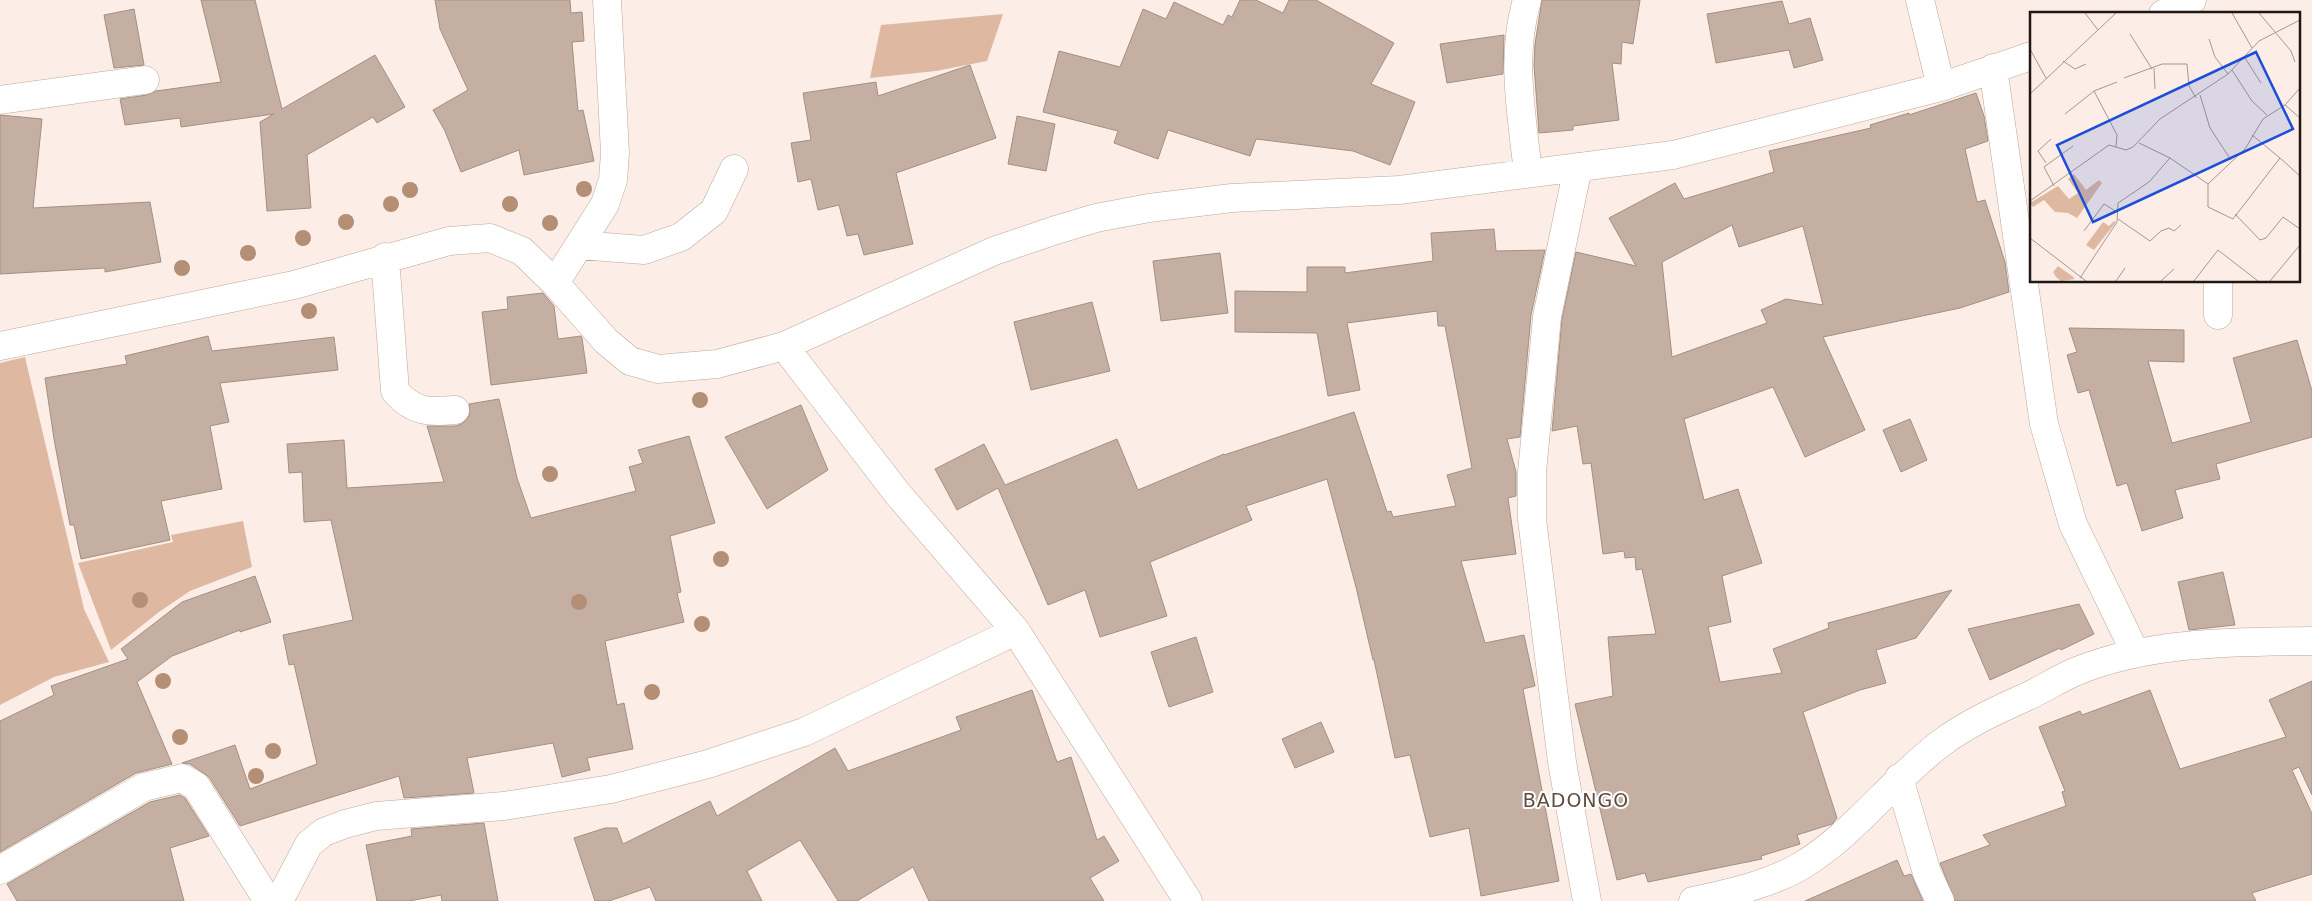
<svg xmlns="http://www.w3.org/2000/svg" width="2312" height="901" font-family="'DejaVu Sans',sans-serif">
  <rect width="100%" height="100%" fill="#fceee6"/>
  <path fill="#dfb8a2" d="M1003,14L987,61L936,71L870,78L881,25Z
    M25,357L84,609L109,662L54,677L0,705V363Z
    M243,521L252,567L190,591L159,612L111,650L78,563L173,542L171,535Z"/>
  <path fill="#c5afa3" stroke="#a48f83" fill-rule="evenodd" d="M201,0H255L282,109L375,55L405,107L377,123L373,117L307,155L311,208L267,211L260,122L274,114L181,127L180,118L125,125L120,99L147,95L156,91L221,82Z
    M435,0H570L571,13L582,12L584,41L572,42L578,111L583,110L594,161L524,175L519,150L461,172L445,131L433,110L468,90L440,29Z
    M1240,0H1256L1283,13L1289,0H1316L1394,43L1371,84L1415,102L1390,165L1353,151L1256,139L1250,156L1168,130L1158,159L1114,143L1118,131L1043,112L1059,51L1120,67L1143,9L1166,19L1174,2L1223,25L1228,15L1232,17Z
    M1542,0H1640L1633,44L1622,42L1621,64L1612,63L1619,120L1573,126V130L1539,133L1534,65L1535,44Z
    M1782,1L1789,24L1810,18L1823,60L1794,68L1789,50L1716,63L1707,14Z
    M134,9L144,65L114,68L104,15Z
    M1504,35L1503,74L1447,83L1440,44Z
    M970,65L996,138L896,173L913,244L864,255L858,234L847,236L839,205L818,210L811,179L798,182L791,143L811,140L803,93L876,82L878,96Z
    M1976,93L1984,116L1988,141L1965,149L1977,202L1985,200L2005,262L2009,292L1960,308L1823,337L1865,430L1805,457L1773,387L1684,419L1704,500L1738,489L1762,563L1722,576L1731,622L1708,627L1720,682L1782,673L1773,649L1829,628L1828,623L1952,590L1916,638L1876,650L1886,683L1860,690L1803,712L1837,818L1832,824L1797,835L1800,844L1761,856L1762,859L1648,882L1645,873L1617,880L1575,704L1613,696L1608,637L1656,634L1642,569L1636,570L1635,557L1625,558L1624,551L1603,554L1591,463L1583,464L1577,426L1552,431L1562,319L1576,252L1636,266L1609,218L1675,183L1684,199L1774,172L1769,151L1871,128L1870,125L1909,113V115ZM1732,225L1739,247L1803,226L1823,305L1786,299L1761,310L1767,323L1672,357L1662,262Z
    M0,115L42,119L33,208L150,202L161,262L105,272V268L0,274Z
    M1017,116L1055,124L1046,171L1008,164Z
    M1494,229L1496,251L1545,250L1531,315L1520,437L1507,439L1516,472V496L1508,498L1516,554L1461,561L1485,643L1524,635L1535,686L1523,689L1559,881L1481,896L1469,828L1430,837L1410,755L1395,758L1374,660H1373L1356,587L1327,479L1246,506L1252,520L1150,562L1167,616L1100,637L1085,590L1048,605L998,488L957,510L935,469L984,444L1005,485L1117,439L1138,490L1224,454V455L1354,412L1387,512L1391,511L1393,517L1456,506L1447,475L1472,468L1445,326H1438L1437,311L1347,323L1360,390L1328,396L1317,333L1235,332V291L1307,292V267H1345V273L1433,261L1431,233Z
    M1220,253L1228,313L1161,321L1153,261Z
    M543,293L554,306L558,339L581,336L582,338L587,373L491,385L482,312L508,309L507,297Z
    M1092,302L1110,371L1031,390L1014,322Z
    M2069,328L2184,330V362L2148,361L2172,443L2251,422L2233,358L2297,340L2312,391V437L2216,464L2220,479L2175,490L2183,518L2142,531L2127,483L2117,486L2089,390L2078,393L2067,355L2077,352Z
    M208,336L212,351L334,337L338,370L220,383L229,422L210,426L222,489L161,501L170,540L81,559L74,525H70L54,439L45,378L127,364L125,356Z
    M499,399L517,478L531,518L636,491L629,467L643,463L638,450L689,436L715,523L670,536L681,592L677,593L684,622L605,641L617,705L624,703L633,749L587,758L590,770L562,777L553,743L467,758L474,793L404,798L399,776L240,826L209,777L190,764L182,763L235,745L250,789L317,764L294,664L289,665L283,635L353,620L331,520L304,522L302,472L289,473L287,444L344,440L347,488L444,482L427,426H456L463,423L469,416V404Z
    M801,405L828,470L767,509L725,437Z
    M1910,419L1927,460L1901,472L1883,430Z
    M2223,572L2235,625L2189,630L2178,582Z
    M255,576L271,622L240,632V630L172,656L137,682L172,764L136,773L0,852V721L54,695L51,686L128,659L121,649L182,602Z
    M2079,604L2094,634L2061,650L2060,648L1990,680L1968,629Z
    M1196,637L1213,692L1169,707L1151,652Z
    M2312,681V795L2299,767L2292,770L2312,814V874L2252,893L2256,901H1955L1940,863L1990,845L1983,835L2066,806L2062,792L2065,791L2039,727L2080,711L2082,715L2150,690L2180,769L2286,737L2269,700Z
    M1032,690L1057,762L1071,757L1097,840L1104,836L1119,861L1090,878L1104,901H929L913,867L857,901H838L800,840L747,871L762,901H656L650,887L609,901H595L574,838L605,828H617L623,844L710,801L717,816L835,748L848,771L961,730L956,717Z
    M1321,722L1334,752L1295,768L1282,739Z
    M180,795L185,798L209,836L170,848L184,901H17L7,884L150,802Z
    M484,823L498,901H442L441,895L409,901H377L366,845L412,836L411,829Z
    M1897,860L1904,876L1911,874L1923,901H1805Z"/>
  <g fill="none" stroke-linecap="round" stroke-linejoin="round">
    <defs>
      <path id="minor" d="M1527,0C1510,57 1522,116 1528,173
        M1920,0L1941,87
        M2163,14L2192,0
        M1993,68L2044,424L2073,524L2135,652
        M0,100L145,80
        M1578,167L1547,317L1532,472V519L1562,762L1587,901
        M579,245L644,250L681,237L714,211L734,169
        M385,257L395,391C414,413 429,412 455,410
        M555,283L605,204L613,180L615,153L607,0
        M2218,315V281
        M0,346L294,285L449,241L490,238L522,251L555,283L606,341L630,361L658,369L717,364L784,346L994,251L1056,230L1096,218L1149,208L1232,198L1399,190L1673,155L1941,87L2031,56
        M784,346L897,493L1016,631L1188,901
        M1899,778L1927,873L1940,901
        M0,870L144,787L182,778L196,786L268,901
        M279,901L309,844L324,832L345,824L376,816L504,806L611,789L708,764L804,732L1016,631
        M1693,901C1730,893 1768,885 1801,866C1854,834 1891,781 1940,744C1966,724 1997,710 2026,697C2043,689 2060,678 2077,671C2151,641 2234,642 2312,641"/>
    </defs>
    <use href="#minor" stroke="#bda79b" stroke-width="29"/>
    <use href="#minor" stroke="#fff" stroke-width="28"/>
  </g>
  <g fill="#b48f76">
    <circle cx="584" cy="189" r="8"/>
    <circle cx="410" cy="190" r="8"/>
    <circle cx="391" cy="204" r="8"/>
    <circle cx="510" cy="204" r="8"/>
    <circle cx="346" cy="222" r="8"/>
    <circle cx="550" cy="223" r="8"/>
    <circle cx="303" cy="238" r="8"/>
    <circle cx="248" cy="253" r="8"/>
    <circle cx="182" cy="268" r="8"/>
    <circle cx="309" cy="311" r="8"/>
    <circle cx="700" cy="400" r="8"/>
    <circle cx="550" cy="474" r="8"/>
    <circle cx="721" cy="559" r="8"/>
    <circle cx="140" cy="600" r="8"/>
    <circle cx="579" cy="602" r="8"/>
    <circle cx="702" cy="624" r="8"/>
    <circle cx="163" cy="681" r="8"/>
    <circle cx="652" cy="692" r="8"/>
    <circle cx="180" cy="737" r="8"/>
    <circle cx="273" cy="751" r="8"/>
    <circle cx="256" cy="776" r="8"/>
  </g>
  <g text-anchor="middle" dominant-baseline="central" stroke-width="4" stroke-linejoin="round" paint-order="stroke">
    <g font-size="19" letter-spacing="1" fill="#5d4b40" stroke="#fff">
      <text x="1576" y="800">BADONGO</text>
    </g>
  </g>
  <g transform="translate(2030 12)">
    <rect width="270" height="270" fill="#fceee6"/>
    <path d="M44,162L56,178L69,168L72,171L47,206L38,201L25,200L14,188L3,195L0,191L28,174L39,187L48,181L38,167ZM84,209L86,210L64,238L56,233L73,210L79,214ZM28,254L42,264L45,267L31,269L26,265L23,260Z" fill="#dfb8a2"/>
    <path fill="none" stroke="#a49892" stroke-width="1" d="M55,1L68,18M202,1L222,36M229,1L261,39L265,50M100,22L122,57M179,27L185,45L198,62M0,37L16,66M215,46L231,71M33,49L45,57L56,52M124,56L125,77M202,58L222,89L237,103M94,66L132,52H157L159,74L166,86M64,79L87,123L86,135M0,82L86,1M170,83L180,116L201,148M255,93L270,106M35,102L64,79L87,70M109,131L140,146L178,172L215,137L233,107L255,93L270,76M250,146L270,164M16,151L8,139L21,127M178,172V195L203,207L250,146L222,123M24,174L14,155L43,134M0,189L79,133L96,138L103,135L130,107L198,62L229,29L270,8M205,202L230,228L236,226L253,205L270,217M88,207L120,229L131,219L139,216L144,219L151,213M54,219L74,192L87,200M0,226L56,269M50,266L87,210L88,191L119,170L140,146M86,269L95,256M131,269L144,257M164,269L188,238L228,269M240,269L270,233"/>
    <path fill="#1d4ed8" fill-opacity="0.15" stroke="#1d4ed8" stroke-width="2.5" d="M226,40L263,117L63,210L27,133Z"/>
    <rect width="270" height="270" fill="none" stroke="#1f1713" stroke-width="2.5"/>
  </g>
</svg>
